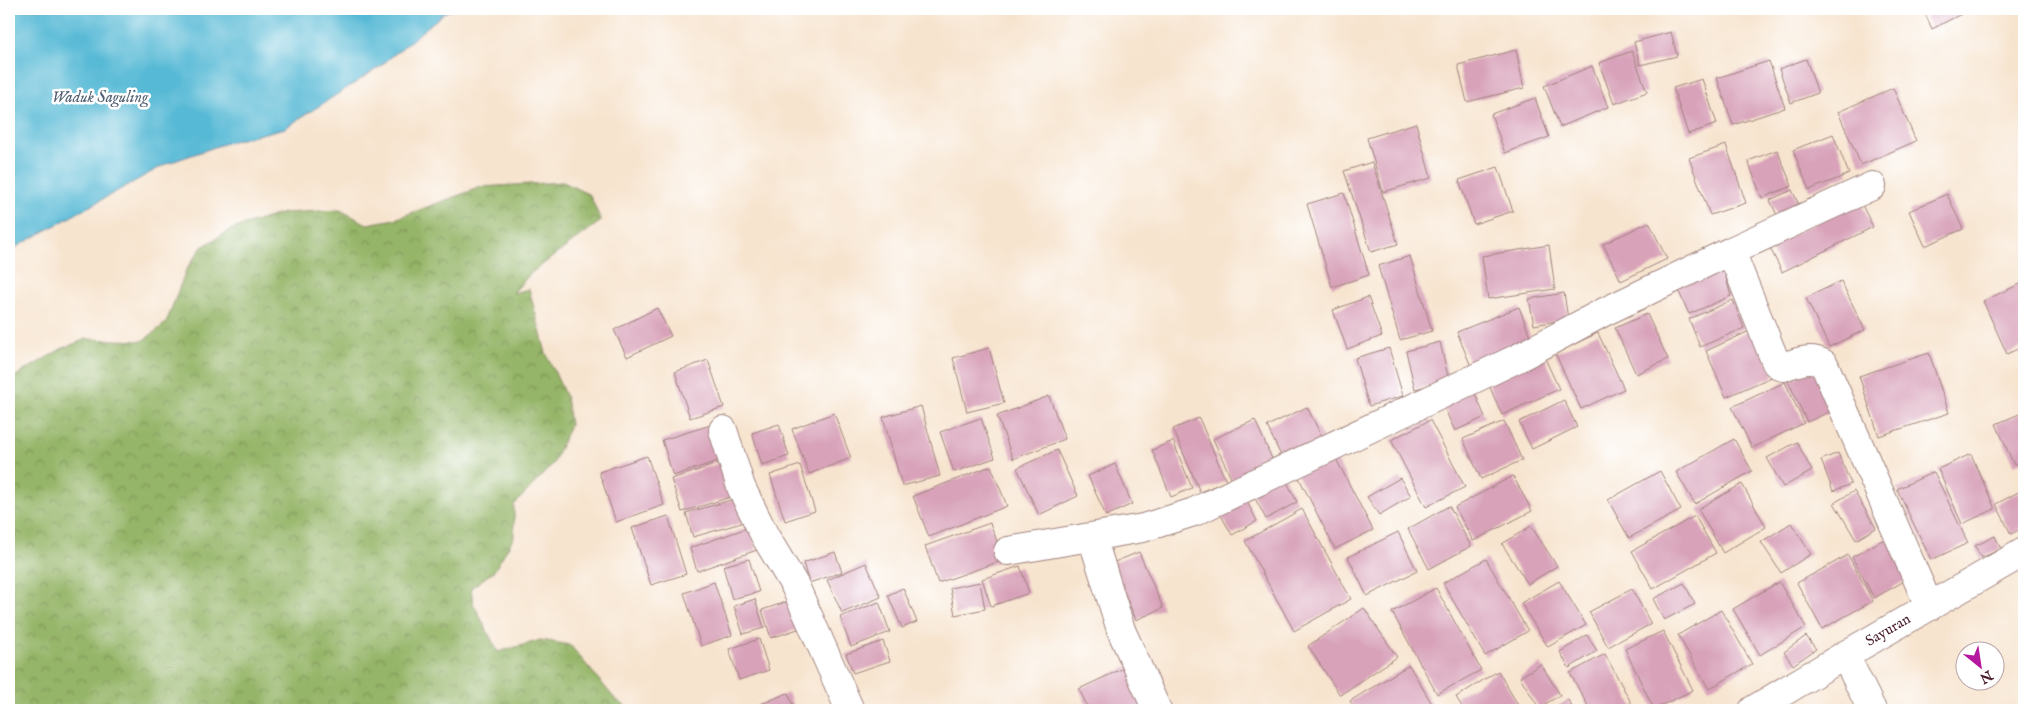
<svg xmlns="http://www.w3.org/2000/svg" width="2033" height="719" font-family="'IM FELL English',serif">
  <defs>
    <pattern id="forest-crowns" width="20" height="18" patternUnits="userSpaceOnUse" patternTransform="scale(1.25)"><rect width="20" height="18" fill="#95b568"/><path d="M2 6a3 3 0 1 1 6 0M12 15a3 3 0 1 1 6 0" fill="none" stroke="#7c9356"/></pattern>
  </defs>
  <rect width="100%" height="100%" fill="#fff"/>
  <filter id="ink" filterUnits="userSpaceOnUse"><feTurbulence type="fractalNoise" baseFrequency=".02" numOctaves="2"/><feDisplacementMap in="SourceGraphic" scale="10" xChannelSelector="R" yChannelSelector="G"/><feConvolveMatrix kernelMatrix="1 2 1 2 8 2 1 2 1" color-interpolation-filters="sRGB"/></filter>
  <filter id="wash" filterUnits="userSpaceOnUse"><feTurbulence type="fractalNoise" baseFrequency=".0096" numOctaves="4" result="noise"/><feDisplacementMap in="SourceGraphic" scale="20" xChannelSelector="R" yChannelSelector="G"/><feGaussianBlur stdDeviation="1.12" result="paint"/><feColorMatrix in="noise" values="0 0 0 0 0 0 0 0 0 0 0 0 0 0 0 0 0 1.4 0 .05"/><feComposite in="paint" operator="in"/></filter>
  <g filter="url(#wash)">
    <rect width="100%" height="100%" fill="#f7e4cf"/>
    <path fill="url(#forest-crowns)" stroke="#706a4a" d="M563,182L590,195L601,221L531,273L513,293L529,289L546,353L566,397L570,425L553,464L514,505V537L494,571L471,588L473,603L498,652L541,640L570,645L615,699L631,710H15L9,701V380L61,349L86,339L143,341L166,323L186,270L202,247L232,229L283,213L340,210L367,224L395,219L481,187Z"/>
    <path fill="#56b9d5" stroke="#506c80" d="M9,9H453L444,13L378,68L285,128L229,142L166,164L9,251Z"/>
    <g id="blocks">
      <path fill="#d8a2b9" d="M1923,9H1964L1965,12L1932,29Z
        M1671,32L1677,56L1640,65L1634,42Z
        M1516,50L1524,88L1467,102L1458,65Z
        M1632,51L1647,92L1614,104L1599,63Z
        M1806,59L1818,93L1791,103L1779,69Z
        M1769,61L1785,108L1733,125L1717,78Z
        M1592,66L1608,107L1560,127L1544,86Z
        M1702,79L1717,124L1688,134L1673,88Z
        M1893,88L1916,141L1861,165L1838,112Z
        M1535,98L1549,137L1505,153L1491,114Z
        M1416,123L1431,178L1383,192L1367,138Z
        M1833,134L1849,174L1809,190L1793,150Z
        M1726,145L1746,203L1710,215L1689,158Z
        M1777,150L1792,186L1762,198L1748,161Z
        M1372,162L1398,244L1371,252L1344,171Z
        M1498,167L1513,211L1474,224L1459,180Z
        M1792,190L1803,213L1781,224L1770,200Z
        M1344,193L1369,275L1332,287L1307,204Z
        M1947,194L1963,229L1925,246L1909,211Z
        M1860,201L1873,227L1782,272L1769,246Z
        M1649,222L1667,259L1621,281L1603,244Z
        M1549,245L1555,289L1488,299L1482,256Z
        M1410,256L1432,331L1400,340L1378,266Z
        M1722,264L1731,296L1689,314L1674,281Z
        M1841,281L1865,330L1829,347L1806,298Z
        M2020,284L2024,293V346L2007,354L1983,301Z
        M1564,293L1568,319L1534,325L1529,299Z
        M1368,297L1382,336L1347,349L1333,310Z
        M1733,300L1744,328L1700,347L1689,319Z
        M1519,307L1533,344L1472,369L1457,332Z
        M657,308L671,336L627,357L614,330Z
        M1647,314L1668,359L1636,374L1615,328Z
        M1754,329L1774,376L1726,397L1706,351Z
        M1598,333L1624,389L1581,409L1555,353Z
        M1440,342L1449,381L1415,389L1406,351Z
        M989,348L1004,403L967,412L953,358Z
        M1389,348L1403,396L1369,406L1355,358Z
        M1929,353L1949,413L1879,436L1859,376Z
        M1544,356L1559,389L1502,415L1488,383Z
        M708,360L724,407L690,418L675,372Z
        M1819,367L1838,408L1807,422L1788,381Z
        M1785,382L1804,423L1752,448L1732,407Z
        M1473,389L1485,417L1455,431L1442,403Z
        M1049,396L1065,439L1013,459L997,416Z
        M1564,400L1577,427L1532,449L1519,422Z
        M921,406L940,476L902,486L883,417Z
        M1307,407L1323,439L1282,458L1267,426Z
        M2024,412V460L2014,465L1996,424Z
        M834,413L851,458L809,474L792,429Z
        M981,418L995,458L954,472L940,432Z
        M1199,418L1226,481L1200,492L1173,429Z
        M1255,420L1273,461L1232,480L1213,439Z
        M1430,420L1465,487L1426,507L1391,440Z
        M1504,421L1522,460L1481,479L1463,439Z
        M779,424L789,456L762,465L752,433Z
        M711,425L721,460L673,476L662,440Z
        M1734,439L1752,471L1695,504L1676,472Z
        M1173,441L1192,488L1171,497L1152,450Z
        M1797,442L1812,471L1783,487L1767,458Z
        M1057,450L1078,496L1039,515L1017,468Z
        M1333,453L1373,530L1335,549L1296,472Z
        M1838,453L1851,484L1833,491L1821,460Z
        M1971,454L1995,509L1962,524L1938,469Z
        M647,456L664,505L616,522L599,472Z
        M723,462L734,496L682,512L671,479Z
        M1115,464L1132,504L1106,516L1088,476Z
        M800,465L815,511L785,521L770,475Z
        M991,466L1007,506L929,537L913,496Z
        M1660,471L1681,510L1629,538L1608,500Z
        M1282,472L1297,502L1266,519L1250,489Z
        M1934,472L1968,543L1931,560L1897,489Z
        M1513,476L1532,511L1473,541L1455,507Z
        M1400,478L1411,496L1379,515L1367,497Z
        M1742,484L1766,527L1723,553L1698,509Z
        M2024,489V527L2011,534L1996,504Z
        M1854,491L1876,528L1856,540L1834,503Z
        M1244,496L1257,521L1232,535L1218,510Z
        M738,498L745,522L693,537L686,513Z
        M1449,506L1471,546L1429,569L1408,529Z
        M1302,509L1351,599L1294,631L1245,541Z
        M668,516L686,574L651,585L632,528Z
        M1695,516L1716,553L1653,589L1632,551Z
        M990,523L1004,560L938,583L925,546Z
        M1791,523L1811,554L1781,573L1761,542Z
        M1531,526L1557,566L1528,584L1502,544Z
        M750,527L757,550L697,571L690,548Z
        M1398,532L1417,571L1367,596L1348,557Z
        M1995,536L2001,549L1981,558L1975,546Z
        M1888,537L1910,578L1874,598L1852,557Z
        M835,552L842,572L809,583L803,563Z
        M1139,552L1163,608L1136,620L1112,563Z
        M1848,555L1873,601L1822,629L1797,583Z
        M749,559L759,592L732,599L723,566Z
        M1486,559L1528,631L1485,656L1443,583Z
        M866,563L881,597L842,613L827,580Z
        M1020,566L1029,593L991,606L982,579Z
        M1559,581L1586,625L1548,647L1521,603Z
        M714,582L732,635L701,646L684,593Z
        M980,582L985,609L955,615L950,588Z
        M1779,582L1806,627L1760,655L1733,609Z
        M1684,583L1695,604L1664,620L1653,599Z
        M903,588L917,622L902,628L888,595Z
        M1436,588L1481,670L1437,694L1392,612Z
        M1632,589L1651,624L1608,647L1589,612Z
        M755,599L764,628L743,634L734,606Z
        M789,601L798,629L771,638L762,610Z
        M879,602L890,632L851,647L840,617Z
        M1364,608L1397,657L1340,695L1308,646Z
        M1721,610L1752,664L1709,689L1678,635Z
        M1663,631L1693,690L1654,709L1625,649Z
        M1587,635L1597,651L1569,668L1560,652Z
        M1806,636L1816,649L1793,665L1784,652Z
        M759,639L769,670L739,680L729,649Z
        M883,641L890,661L853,673L846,654Z
        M1605,654L1635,710H1590L1570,673Z
        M1141,660L1159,699L1134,710H1089L1079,689Z
        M1541,664L1560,695L1539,708L1520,677Z
        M1409,665L1432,704L1421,710H1355L1350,701Z
        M1498,671L1521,710H1464L1456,697Z
        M788,693L795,710H746Z
        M1568,700L1574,710H1552Z"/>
    </g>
  </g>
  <g filter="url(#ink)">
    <use href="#blocks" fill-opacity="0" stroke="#a0827d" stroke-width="1"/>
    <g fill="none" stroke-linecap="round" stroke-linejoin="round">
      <defs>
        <path id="minor" d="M1731,251L1872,186
          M723,430L741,487L765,536L795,586L850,710
          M1092,537L1121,630L1157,710
          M1008,551L1143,528L1194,512L1518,358L1604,312L1731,251L1776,363L1783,367C1797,362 1810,356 1824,364L1929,606
          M1845,655L1872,710
          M1753,710L1845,655L2024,552"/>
      </defs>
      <use href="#minor" stroke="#a0827d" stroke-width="30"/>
      <use href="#minor" stroke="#fff" stroke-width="28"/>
    </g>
  </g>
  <g text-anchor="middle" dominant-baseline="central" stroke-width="5" stroke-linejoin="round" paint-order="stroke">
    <g font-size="15" fill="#4a1f2b" stroke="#fff">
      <text transform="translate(1888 630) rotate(-30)">Sayuran</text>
    </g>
    <g font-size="16" font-style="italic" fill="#4f5d6f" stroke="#fff">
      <text x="100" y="98">Waduk Saguling</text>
    </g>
  </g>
  <rect width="2033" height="719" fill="none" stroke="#fff" stroke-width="30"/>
  <g transform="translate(1980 666) rotate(150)"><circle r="24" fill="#ffffff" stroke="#b7a5aa"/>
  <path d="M0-4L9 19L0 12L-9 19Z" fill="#b5179e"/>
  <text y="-8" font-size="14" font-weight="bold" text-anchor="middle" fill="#4a1f2b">N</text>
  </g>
</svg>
